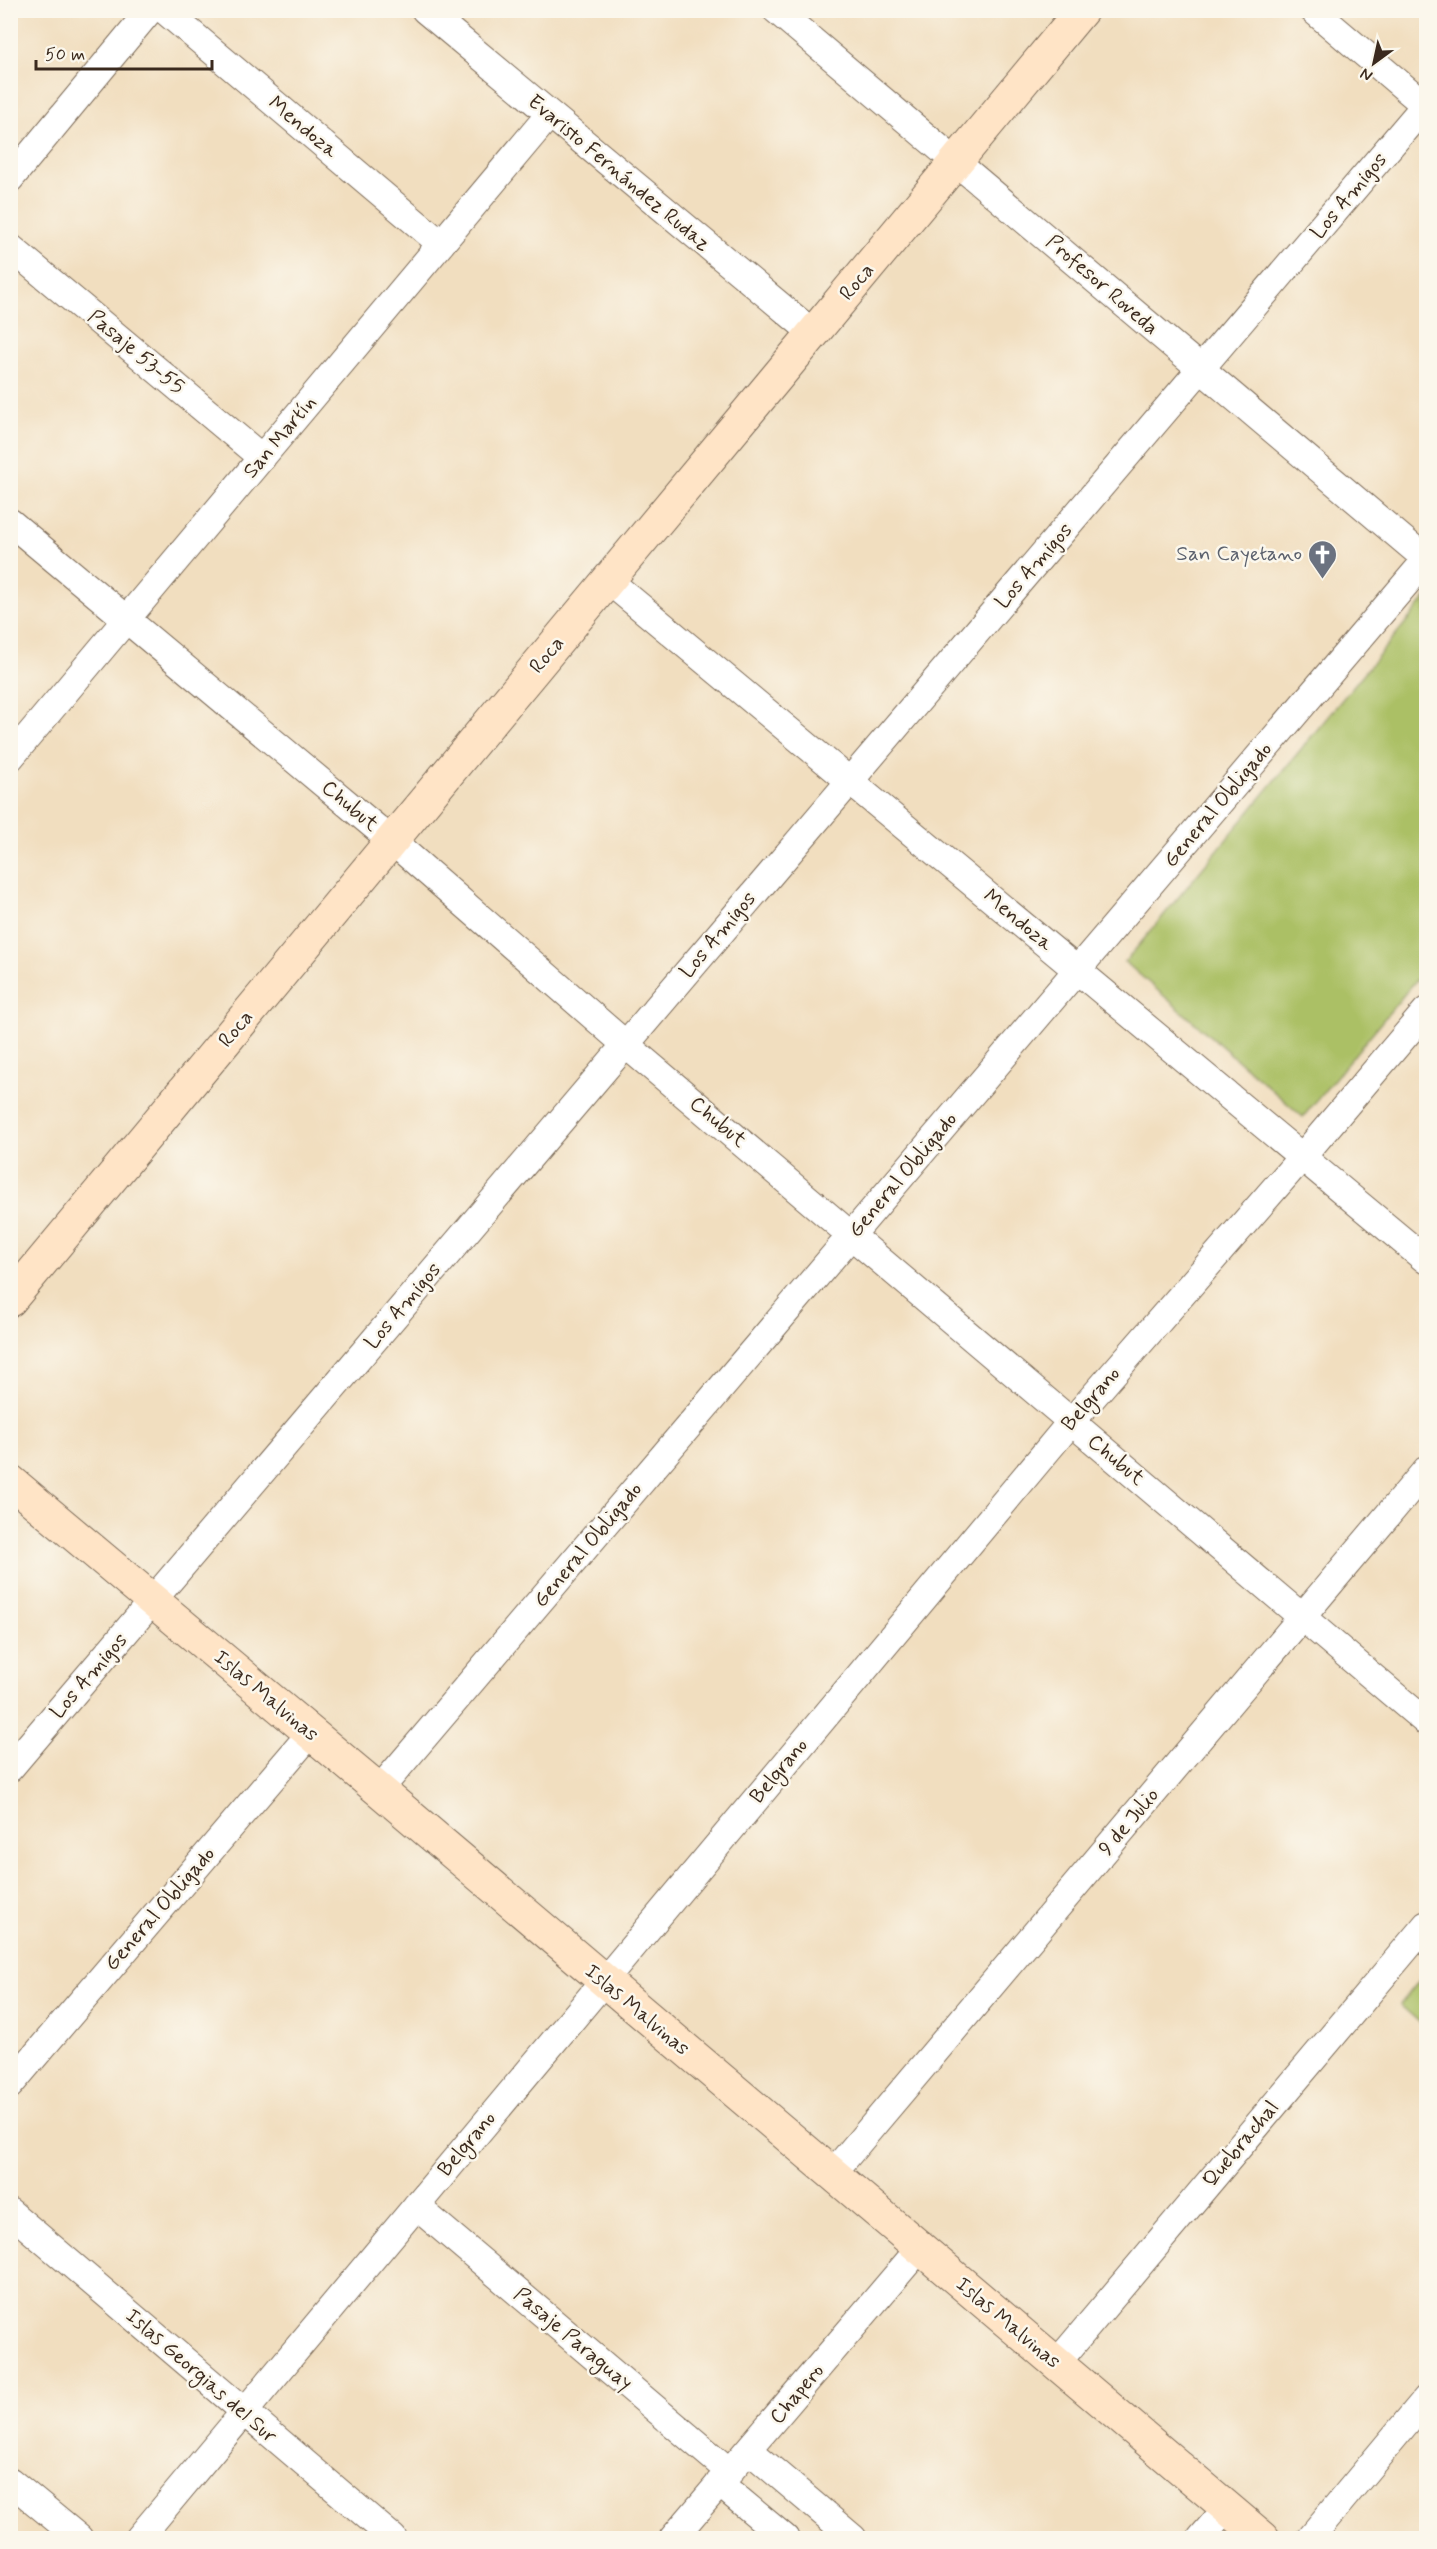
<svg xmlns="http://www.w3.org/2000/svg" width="1437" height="2549" font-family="Mynerve,sans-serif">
  <rect width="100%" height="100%" fill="#fbf7ec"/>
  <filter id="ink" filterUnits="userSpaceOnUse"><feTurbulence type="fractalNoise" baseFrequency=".0167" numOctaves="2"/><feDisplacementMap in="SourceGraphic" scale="12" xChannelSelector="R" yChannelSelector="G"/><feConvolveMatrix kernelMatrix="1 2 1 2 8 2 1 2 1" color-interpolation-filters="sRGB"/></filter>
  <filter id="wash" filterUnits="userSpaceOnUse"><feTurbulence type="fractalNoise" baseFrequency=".008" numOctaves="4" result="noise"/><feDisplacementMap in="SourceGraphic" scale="24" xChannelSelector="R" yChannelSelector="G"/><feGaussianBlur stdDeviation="1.35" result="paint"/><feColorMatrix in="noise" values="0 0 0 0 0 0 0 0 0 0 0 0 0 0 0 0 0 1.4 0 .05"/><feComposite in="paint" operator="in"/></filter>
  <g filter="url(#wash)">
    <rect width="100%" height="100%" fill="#f1debf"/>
    <path fill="#abc065" stroke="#737542" stroke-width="1.5" d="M1426,598V968L1303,1117L1125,962Z
      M1426,1972V2028L1400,2005Z"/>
  </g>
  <g filter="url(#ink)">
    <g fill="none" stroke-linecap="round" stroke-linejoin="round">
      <defs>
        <path id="street" d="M164,10L441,244
          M425,10L814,334
          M776,10L1426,559
          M1313,10L1426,106
          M10,179L150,10
          M10,247L262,458
          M10,522L392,841L625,1044L1426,1722
          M609,581L1426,1260
          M10,758L549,115
          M10,1768L1426,104
          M379,1790L1426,560
          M10,2085L310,1734
          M832,2174L1426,1470
          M416,2206L730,2472
          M10,2212L393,2538
          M1056,2364L1426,1925
          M749,2450L853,2538
          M10,2481L79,2538
          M719,2483L785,2538
          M139,2538L1071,1422L1302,1157L1426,1011
          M673,2538L920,2248
          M1201,2538L1227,2508
          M1310,2538L1426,2399"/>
        <path id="secondary" d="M10,1300L1082,10
          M10,1481L379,1790L1263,2538"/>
      </defs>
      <use href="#street" stroke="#7b6956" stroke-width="29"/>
      <use href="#secondary" stroke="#7b6956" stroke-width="35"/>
      <use href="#street" stroke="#fff" stroke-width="27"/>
      <use href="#secondary" stroke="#ffe4c6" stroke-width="33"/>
    </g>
  </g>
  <defs>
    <symbol id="church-pin" viewBox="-11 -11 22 30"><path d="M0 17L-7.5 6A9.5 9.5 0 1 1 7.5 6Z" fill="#6b7280" stroke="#fbf7ec"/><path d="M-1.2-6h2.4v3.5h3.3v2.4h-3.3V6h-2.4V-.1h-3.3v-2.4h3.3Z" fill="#fff"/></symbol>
  </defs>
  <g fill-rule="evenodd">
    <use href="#church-pin" x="1306" y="538" width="33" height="45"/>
  </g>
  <g text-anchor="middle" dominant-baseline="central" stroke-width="5" stroke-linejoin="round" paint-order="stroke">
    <g font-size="21" fill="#3b2a1e" stroke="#fbf7ec">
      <text transform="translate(303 127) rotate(40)">Mendoza</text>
      <text transform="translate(619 173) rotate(40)">Evaristo Fernández Rudaz</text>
      <text transform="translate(1349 196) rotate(-50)">Los Amigos</text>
      <text transform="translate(857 282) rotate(-50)">Roca</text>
      <text transform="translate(1102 285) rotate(41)">Profesor Roveda</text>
      <text transform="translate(136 352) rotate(40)">Pasaje 53-55</text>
      <text transform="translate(280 437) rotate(-50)">San Martín</text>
      <text transform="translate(1034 566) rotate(-49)">Los Amigos</text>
      <text transform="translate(547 655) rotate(-50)">Roca</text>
      <text transform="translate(1218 805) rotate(-50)">General Obligado</text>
      <text transform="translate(350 806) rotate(40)">Chubut</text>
      <text transform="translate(1018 920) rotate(40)">Mendoza</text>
      <text transform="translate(718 935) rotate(-50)">Los Amigos</text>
      <text transform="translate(236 1029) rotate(-50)">Roca</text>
      <text transform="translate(718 1122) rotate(40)">Chubut</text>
      <text transform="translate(903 1175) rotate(-50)">General Obligado</text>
      <text transform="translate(403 1306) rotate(-50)">Los Amigos</text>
      <text transform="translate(1091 1399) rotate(-49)">Belgrano</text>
      <text transform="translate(1116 1460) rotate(40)">Chubut</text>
      <text transform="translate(588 1545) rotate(-50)">General Obligado</text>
      <text transform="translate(89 1676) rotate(-49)">Los Amigos</text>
      <text transform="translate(266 1696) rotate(40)">Islas Malvinas</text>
      <text transform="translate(779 1771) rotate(-50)">Belgrano</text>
      <text transform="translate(1129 1822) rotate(-50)">9 de Julio</text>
      <text transform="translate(160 1909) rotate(-49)">General Obligado</text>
      <text transform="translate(637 2010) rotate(40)">Islas Malvinas</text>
      <text transform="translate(467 2144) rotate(-50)">Belgrano</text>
      <text transform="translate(1241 2144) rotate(-50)">Quebrachal</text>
      <text transform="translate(1008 2323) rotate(40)">Islas Malvinas</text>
      <text transform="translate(573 2339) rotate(40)">Pasaje Paraguay</text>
      <text transform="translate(201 2376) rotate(41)">Islas Georgias del Sur</text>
      <text transform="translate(797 2394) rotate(-50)">Chapero</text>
    </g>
    <g font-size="21" fill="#5b616d" stroke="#fbf7ec" text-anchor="end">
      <text x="1302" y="554">San Cayetano</text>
    </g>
  </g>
  <rect width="1437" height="2549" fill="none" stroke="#fbf7ec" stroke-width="36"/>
  <g transform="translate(1374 63) rotate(213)" stroke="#fbf7ec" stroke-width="4.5" paint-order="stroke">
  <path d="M0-4.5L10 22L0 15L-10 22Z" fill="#3b2a1e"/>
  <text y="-9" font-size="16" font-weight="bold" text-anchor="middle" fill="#3b2a1e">N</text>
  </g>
  <path d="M36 60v9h176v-9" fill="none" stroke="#3b2a1e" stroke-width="3"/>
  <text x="45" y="60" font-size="18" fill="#3b2a1e" stroke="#fbf7ec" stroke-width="4.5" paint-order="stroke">50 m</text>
</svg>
